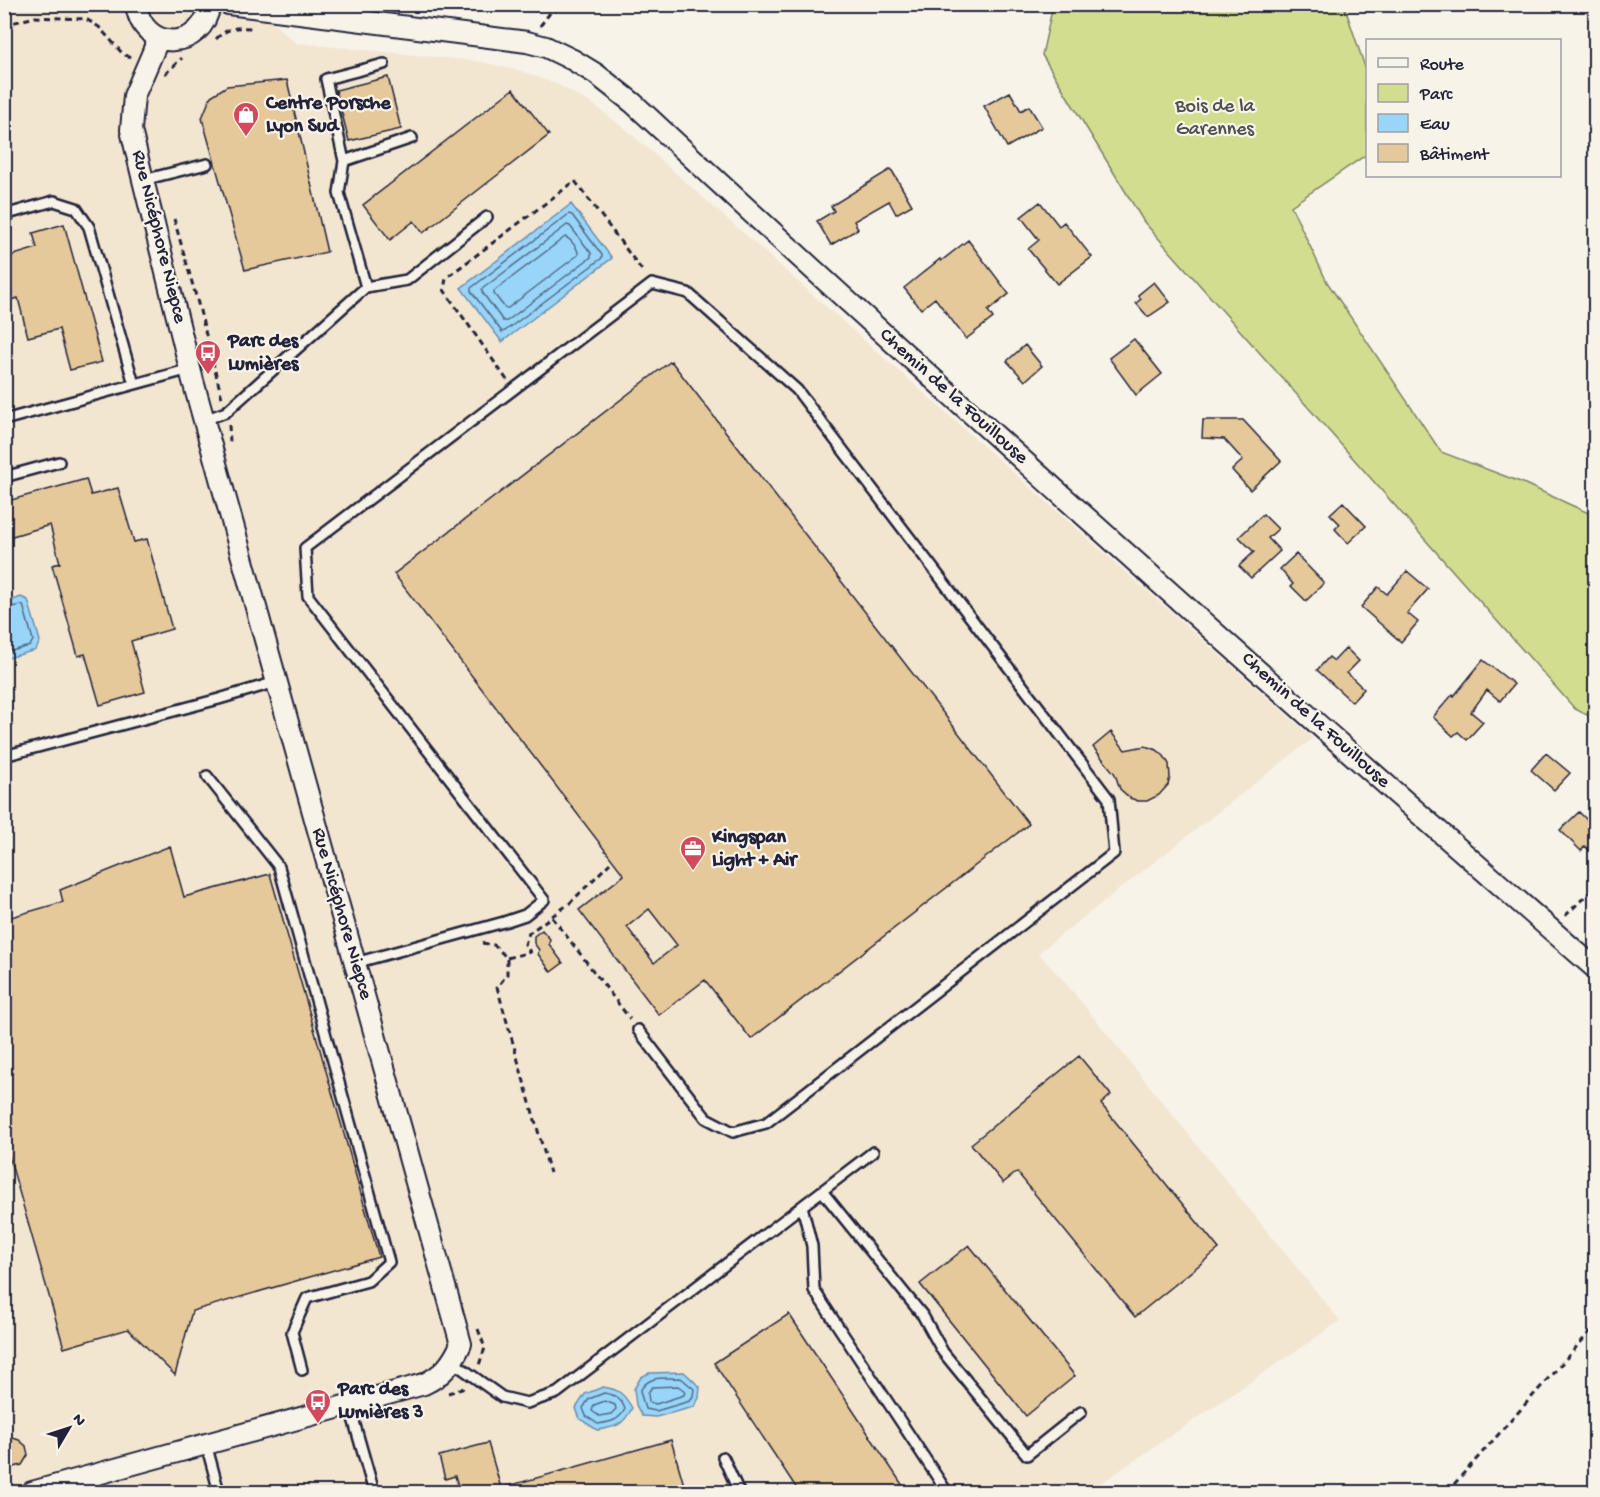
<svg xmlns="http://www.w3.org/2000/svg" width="1600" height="1497" font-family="'Gochi Hand',sans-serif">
  <rect width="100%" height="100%" fill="#f7f3e8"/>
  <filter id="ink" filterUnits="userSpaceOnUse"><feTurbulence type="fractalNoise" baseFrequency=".0167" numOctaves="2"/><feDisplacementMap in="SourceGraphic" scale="12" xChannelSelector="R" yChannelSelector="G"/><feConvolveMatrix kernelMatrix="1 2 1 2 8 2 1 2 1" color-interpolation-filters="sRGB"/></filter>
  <g filter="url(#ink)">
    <path fill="#f2e6d1" d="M5,5H252L296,43L476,61L521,71L559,85L594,105L628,131L1313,738L1038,953L1064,981L1340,1321L1088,1492H5Z"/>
    <path fill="#d2dd90" stroke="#7a8066" stroke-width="1.5" d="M1053,5H1344L1367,73V154L1291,206L1327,282L1441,452L1523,483L1595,516V719L1575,709L1144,222L1042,55Z"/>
    <path fill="#98d5f9" stroke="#698dad" stroke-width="1.5" d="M571,204L612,258L502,342L461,288Z
      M21,597L28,600L40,641L36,650L5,659V603Z
      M684,1372L700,1387L699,1398L694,1407L656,1417L642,1416L636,1405L634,1389L641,1377L649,1373Z
      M603,1387C619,1389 624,1394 632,1408C623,1426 616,1427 597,1430L580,1419L576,1408L585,1394Z"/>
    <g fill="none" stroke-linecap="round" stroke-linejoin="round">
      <path stroke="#516a87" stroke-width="1.5" d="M569,214L572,215L602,255V258L505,331L502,332L471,291V288Z
        M567,225L570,226L591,253V257L507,321H503L482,292V289Z
        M565,237C571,239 579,250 578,255L508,308H505L494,294V291Z
        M4,608L23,605L33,640L30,646L4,653
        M681,1378L694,1389L693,1396L690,1401L656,1411L645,1409L640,1391C649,1374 664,1379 681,1378Z
        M678,1386L685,1391L684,1395L656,1404L649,1402L648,1393L652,1387Z
        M604,1393C615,1395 621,1398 625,1409C619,1421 610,1422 598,1424L586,1416L583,1408L589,1399Z
        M605,1401L615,1405L616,1409L611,1414L599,1416L592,1411L594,1405Z"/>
    </g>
    <path fill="#e5c99a" stroke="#22223b" stroke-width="1.5" fill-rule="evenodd" d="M388,77L401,129L349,141L336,90Z
      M287,80L327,252L245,270L202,118L211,96L227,86Z
      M513,89L549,135L423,233L414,221L390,240L363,205Z
      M1010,92L1021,111L1029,106L1042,127L1007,147L984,106Z
      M891,169L912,205L896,214L889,201L854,221L858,229L831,245L817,221L834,211L831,206Z
      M1040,202L1059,226L1064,222L1092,257L1057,284L1028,249L1039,240L1021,217Z
      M64,224L102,362L70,370L59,329L28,337L18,298L4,302V258L37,248L33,233Z
      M968,240L1009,294L988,311L993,318L966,339L935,298L921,309L904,288L940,259L941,261Z
      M1154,282L1170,302L1148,317L1136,303L1141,299L1138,295Z
      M1134,339L1162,374L1136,395L1109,358Z
      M1025,345L1042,366L1025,381L1007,361Z
      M671,361L1029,824L751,1039L705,980L659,1015L579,910L624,875L394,574ZM649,909L677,945L654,963L627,927Z
      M1203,420H1243L1281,461L1250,490L1232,470L1243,460L1224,439L1202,438Z
      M86,479L91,495L118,488L134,542L147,539L172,629L131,641L145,692L100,705L85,654L78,656L52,565L60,563L50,525L9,537L4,521V502Z
      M1343,502L1366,526L1348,543L1335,529L1340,524L1330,514Z
      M1263,514L1278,529L1268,538L1280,551L1251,578L1239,566L1254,552L1239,537Z
      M1296,554L1324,583L1306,601L1291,586L1293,584L1280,569Z
      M1407,571L1428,589L1407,613L1418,622L1401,642L1361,607L1378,587L1387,594Z
      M1346,648L1359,661L1347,673L1364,689L1352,702L1317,670L1329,657L1334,661Z
      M1483,660L1514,684L1500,701L1487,690L1471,712L1483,722L1467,740L1458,732L1453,736L1433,717L1453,694L1454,696Z
      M1111,732L1125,750L1145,746L1157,750L1164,756L1169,764L1170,777L1168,785L1159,795L1147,801H1138L1130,798L1120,789L1115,774L1093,747Z
      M1546,753L1570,773L1554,790L1531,770Z
      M1579,812L1596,829V857L1585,846L1581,851L1560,830Z
      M170,846L184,897L270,874L379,1257L192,1311L175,1375L128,1329L64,1348L4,1139V919L63,902L60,890Z
      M542,930L550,939L549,944L563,963L551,972L538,954L539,950L534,943V936Z
      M1079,1056L1111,1095L1101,1104L1219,1249L1135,1317L1017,1172L1003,1183L971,1144Z
      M969,1245L1075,1376L1026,1416L920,1284Z
      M789,1314L907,1492H799L714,1363Z
      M4,1435L19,1440L26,1446L28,1455L22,1465L14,1467L4,1465Z
      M671,1440L686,1492H460L455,1476L445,1479L439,1456L488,1443L501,1488Z"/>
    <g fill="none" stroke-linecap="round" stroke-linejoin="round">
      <defs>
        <path id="lane" d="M344,161L412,138
          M143,180L207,164
          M4,215L54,201L76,208L89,227L134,384
          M366,287L407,280L487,217
          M4,420L190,369
          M204,420L226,412L366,287L339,193L344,161L326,79L384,64
          M4,477L59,462
          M4,756L219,699L276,682
          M207,776L279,867L389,1262L368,1281L307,1298L292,1332L302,1370
          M355,963L504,922L525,915L544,900L308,596L305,548L652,284L688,293L797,390L1109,799L1114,853L766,1123L733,1132L706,1118L638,1030
          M822,1191L923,1316L943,1352L1027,1455L1081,1412
          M802,1206L812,1246L814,1290L947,1492
          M453,1362L502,1397L527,1403L557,1393L873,1152
          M349,1404L374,1492
          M206,1444L219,1492
          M723,1457L739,1492"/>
        <path id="street" d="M136,4C142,53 203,52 210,4
          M228,4L527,42L546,47L573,60L596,74L633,103C949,397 1271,685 1596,969
          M32,1492L424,1384C443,1375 452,1364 461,1344L193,381L143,180L131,130L134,96L159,38"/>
      </defs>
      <use href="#lane" stroke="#22223b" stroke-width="14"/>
      <use href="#street" stroke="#22223b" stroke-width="24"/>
      <path stroke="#22223b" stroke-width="3" stroke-dasharray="6 4.5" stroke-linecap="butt" d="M4,25L35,17L86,19L99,27L122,53L130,58
        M540,26L550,13L566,4
        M216,39C227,28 236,27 251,28
        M165,74L182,58
        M174,219L199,307L222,398
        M507,380L444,290L446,278L575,181L644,273
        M229,425L230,442
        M1565,916L1596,886
        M552,917L630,1019
        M482,943L494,945L507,958V975L497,987L550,1173
        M507,958L530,952L525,944L529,933L570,903L610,863
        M478,1329L485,1348L479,1365
        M448,1393L462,1389L466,1385
        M1447,1492L1596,1325"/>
      <use href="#lane" stroke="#f7f3e8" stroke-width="9"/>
      <use href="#street" stroke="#f7f3e8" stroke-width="20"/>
    </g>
  </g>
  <defs>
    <symbol id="shop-pin" viewBox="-11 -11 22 30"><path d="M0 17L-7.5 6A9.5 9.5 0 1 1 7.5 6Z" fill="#d1495b" stroke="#f7f3e8"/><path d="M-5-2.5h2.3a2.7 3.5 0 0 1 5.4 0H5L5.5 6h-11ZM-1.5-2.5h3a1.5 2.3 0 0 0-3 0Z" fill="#fff"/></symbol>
    <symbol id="bus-pin" viewBox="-11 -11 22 30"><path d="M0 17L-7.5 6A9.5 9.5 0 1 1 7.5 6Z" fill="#d1495b" stroke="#f7f3e8"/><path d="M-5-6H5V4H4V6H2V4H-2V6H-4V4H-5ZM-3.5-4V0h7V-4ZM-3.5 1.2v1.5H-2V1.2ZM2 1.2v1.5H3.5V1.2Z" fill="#fff"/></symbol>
    <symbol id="office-pin" viewBox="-11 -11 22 30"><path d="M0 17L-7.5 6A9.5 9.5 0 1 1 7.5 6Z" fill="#d1495b" stroke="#f7f3e8"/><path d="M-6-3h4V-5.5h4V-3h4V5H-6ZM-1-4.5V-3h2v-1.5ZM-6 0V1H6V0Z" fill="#fff"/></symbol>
  </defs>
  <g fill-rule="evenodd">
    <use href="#shop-pin" x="231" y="100" width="30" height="40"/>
    <use href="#bus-pin" x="193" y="338" width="30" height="40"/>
    <use href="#office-pin" x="678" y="834" width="30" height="40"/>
    <use href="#bus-pin" x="303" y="1387" width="30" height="40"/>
  </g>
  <g text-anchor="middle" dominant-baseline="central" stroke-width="4.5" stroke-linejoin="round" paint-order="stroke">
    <g font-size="20" font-weight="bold" fill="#22223b" stroke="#f7f3e8" text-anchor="start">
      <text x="266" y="104">Centre Porsche<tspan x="266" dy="23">Lyon Sud</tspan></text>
      <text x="228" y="342">Parc des<tspan x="228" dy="23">Lumières</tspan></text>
      <text x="712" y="838">Kingspan<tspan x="712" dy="23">Light + Air</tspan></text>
      <text x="338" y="1390">Parc des<tspan x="338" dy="23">Lumières 3</tspan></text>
    </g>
    <g font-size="20" fill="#4e5150" stroke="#f7f3e8">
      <text x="1215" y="107">Bois de la<tspan x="1215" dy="23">Garennes</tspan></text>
    </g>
    <g font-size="20" fill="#22223b" stroke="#f7f3e8">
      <text transform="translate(158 237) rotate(76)">Rue Nicéphore Niepce</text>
      <text transform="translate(953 397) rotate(42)">Chemin de la Fouillouse</text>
      <text transform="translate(1315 721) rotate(42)">Chemin de la Fouillouse</text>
      <text transform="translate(341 914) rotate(74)">Rue Nicéphore Niepce</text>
    </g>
  </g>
  <rect width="1600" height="1497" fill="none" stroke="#f7f3e8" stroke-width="24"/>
  <rect x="12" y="12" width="1576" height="1473" fill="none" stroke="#22223b" stroke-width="2" filter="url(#ink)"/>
  <rect x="1366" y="39" width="195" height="138" fill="#f7f3e8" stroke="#a29fa3" stroke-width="1.5"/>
  <rect x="1378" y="58" width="30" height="9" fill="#f7f3e8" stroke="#a29fa3" stroke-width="1.5"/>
  <text x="1420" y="69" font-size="18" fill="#22223b">Route</text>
  <rect x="1378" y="84" width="30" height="18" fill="#d2dd90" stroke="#a29fa3" stroke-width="1.5"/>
  <text x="1420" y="99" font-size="18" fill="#22223b">Parc</text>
  <rect x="1378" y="114" width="30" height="18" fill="#98d5f9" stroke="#a29fa3" stroke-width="1.5"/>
  <text x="1420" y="129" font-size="18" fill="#22223b">Eau</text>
  <rect x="1378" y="144" width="30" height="18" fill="#e5c99a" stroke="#a29fa3" stroke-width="1.5"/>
  <text x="1420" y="159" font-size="18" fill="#22223b">Bâtiment</text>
  <g transform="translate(69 1428) rotate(51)" stroke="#f7f3e8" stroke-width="4.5" paint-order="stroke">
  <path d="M0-4.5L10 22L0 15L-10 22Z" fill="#22223b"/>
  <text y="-9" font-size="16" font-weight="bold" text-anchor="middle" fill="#22223b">N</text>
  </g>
</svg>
